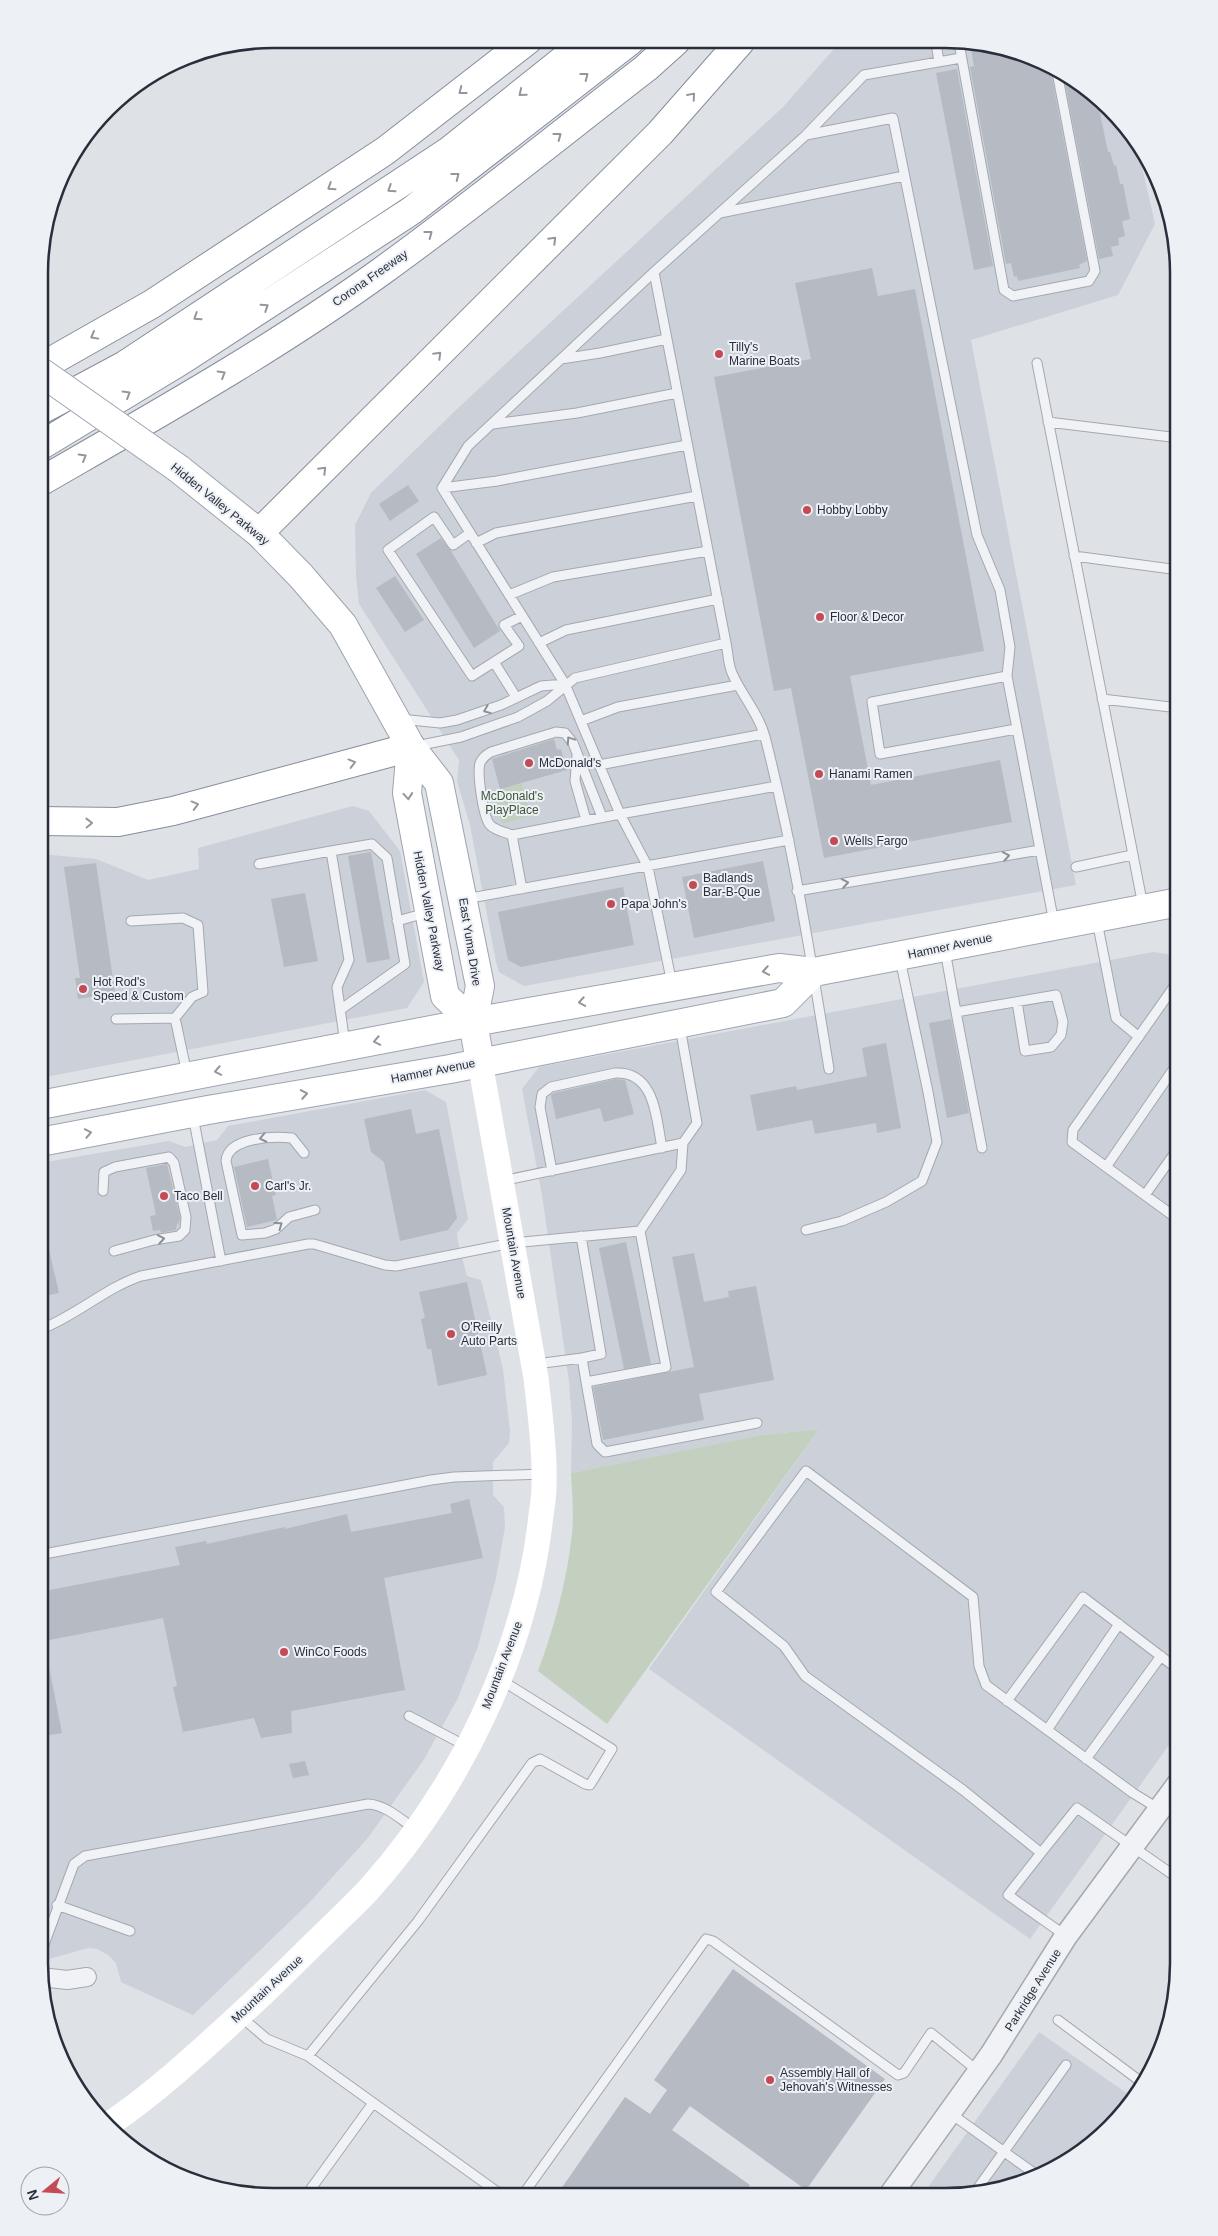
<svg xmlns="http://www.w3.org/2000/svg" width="1218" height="2236" font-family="Arial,sans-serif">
  <rect width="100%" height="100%" fill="#dee1e6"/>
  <path fill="#ccd0d8" d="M840,42L991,43L1049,63L1100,96L1135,136L1155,224L1118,295L971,340L1076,885L524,986L499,972L496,962L470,825L457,781L459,760L359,604L356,576L355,525L371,493L457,409L783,107Z
    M353,806L369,811L400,851L424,982L407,1008L40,1078V854L96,859L148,880L199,869L198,848Z
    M1153,952L1167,954L1179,962V1731L1030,1939L649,1669L819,1429L761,1435L571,1473L572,1422L569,1381L542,1195L522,1089L539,1067Z
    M425,1090L446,1102L468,1219L457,1233L458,1242L467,1276L481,1280L503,1369L510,1431L509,1443L493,1462V1495L504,1507L505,1527L496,1578L478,1646L458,1698L423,1761L367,1839L308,1904L193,2015L121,1982L116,1963L108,1955L97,1949L88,1948L49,1959L39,1957L40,1163L169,1141L185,1147L217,1140L228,1126Z
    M1039,2032L1135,2099L1131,2106L1088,2149L1021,2185L946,2197H921Z"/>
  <path fill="#c3d0bf" d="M521,783L531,815L502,824L492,791Z
    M819,1429L607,1724L538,1671C554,1628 567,1581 572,1534C574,1514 572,1493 571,1473L761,1435Z"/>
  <path fill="#b5bac3" d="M970,43H991L1051,64L1050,68L1087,261L1079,265L1080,268L1018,281L1017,276L1014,277L1011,263L1006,264L970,67L974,66Z
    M957,69L993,266L974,270L936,73Z
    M1063,72L1096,94L1108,152H1110L1114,166L1116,165L1120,184H1123L1130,219L1122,221L1125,236L1118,238L1119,245L1111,247L1113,256L1099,259Z
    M872,268L878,296L915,289L984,651L850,676L871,785L1000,760L1012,822L824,858L791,688L774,691L714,377L811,359L795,283Z
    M408,485L419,501L390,521L379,504Z
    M441,538L451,551L500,631L474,648L416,554Z
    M395,576L424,620L405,632L376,588Z
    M554,739L557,750L561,749L567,770L500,789L492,759Z
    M371,852L390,959L367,963L348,856Z
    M763,861L775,921L694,938L682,877Z
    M96,863L115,993L78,999L75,978H80L64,867Z
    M623,887L634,945L521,967L508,960L498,912Z
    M305,893L318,961L284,967L271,899Z
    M951,1019L969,1113L947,1118L929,1023Z
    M886,1043L901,1128L877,1133L876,1123L815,1134L812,1120L757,1131L750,1095L796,1086L797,1090L867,1076L862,1048Z
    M615,1079L625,1080L634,1114L604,1122L600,1108L556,1119L551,1095L554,1093Z
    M411,1109L416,1134L439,1129L457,1218L448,1230L400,1241L384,1162L371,1152L364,1119Z
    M268,1159L276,1195L272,1196L277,1220L247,1227L234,1167Z
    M167,1164L180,1217L179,1223L177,1224L176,1230L161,1233L160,1230L153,1231L150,1216L156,1215L146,1168Z
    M40,1232H45L59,1293L40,1297Z
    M626,1242L651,1364L624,1369L599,1248Z
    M694,1253L704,1302L729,1297L728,1291L756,1286L774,1380L699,1394L704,1420L603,1440L593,1387L694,1367L672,1257Z
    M467,1282L487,1375L438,1386L431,1349H427L421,1319L425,1318L419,1292Z
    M469,1499L483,1558L384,1578L405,1690L291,1711L292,1733L261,1738L254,1718L183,1732L173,1687L177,1686L163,1618L39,1642V1592L180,1565L175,1547L206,1541L207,1544L285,1527V1529L347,1514L351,1532L452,1513L450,1504Z
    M46,1651L62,1733L39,1737V1652Z
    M305,1761L309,1775L293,1778L289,1764Z
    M733,1969L885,2079L806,2190L690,2106L672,2130L750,2185L742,2197L556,2196L625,2097L650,2114L667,2090L654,2080Z"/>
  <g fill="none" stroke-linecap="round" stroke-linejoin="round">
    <defs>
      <path id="service" d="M936,43L939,62
        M959,43L1004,290L1013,296L1089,281L1095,271L1056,67
        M806,135L893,118L977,535L1000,590L1010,647L1007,676
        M720,213L904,176
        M561,359L600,353L667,339
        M1037,363L1143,906
        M1048,422L1179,438
        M493,424L577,413L677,393
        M442,488L497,481L687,445
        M470,533L453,545L434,517L388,550L472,676L519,646L504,625L522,616
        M476,543L496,533L697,496
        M1074,556L1179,570
        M509,595L553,577L708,551
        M539,643L566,630L718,599
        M726,643C728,652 728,664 732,673C741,694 759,714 765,737C793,846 811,958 829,1069
        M494,662L516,697
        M1102,699L1179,708
        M400,719L440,723L457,720L501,705L541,686L565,684
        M581,721L618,707L738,685
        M1016,729L880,754L872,702L1007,676L1054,923
        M416,746L461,737L518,717L547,701L575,678L726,643L654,272L806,135L864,75L961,58
        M577,755L575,781L586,820
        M599,765L764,734
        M512,835C505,832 496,831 490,825C483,817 477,773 480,763C483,757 486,755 491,752L556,732L565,733L573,743L602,817
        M259,864L331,851
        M1076,867L1132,855
        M522,889L512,835L620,814L565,684L442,488L468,446L654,272
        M797,891L1040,850
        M465,899L789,840
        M131,921L183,918L198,925L203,992L192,997L175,1018
        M397,921L426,913
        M1097,921L1116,1018L1139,1037
        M945,950L956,1012L1056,995L1063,1022L1061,1035L1051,1047L1025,1051L1017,1002
        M672,984L648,867L620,814L777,786
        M340,1010L405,964L387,858L372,844L331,851L349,960L337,987L345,1044
        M956,1012L982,1148
        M116,1019L175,1018L187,1074
        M680,1027L697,1123L683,1143
        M193,1116L221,1261
        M304,1153L292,1138C274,1136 228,1137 226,1161L242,1235L265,1233L276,1229L289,1217L315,1210
        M1106,1167L1179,1061
        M552,1171L540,1107L542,1094L551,1087L615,1073C655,1071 656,1117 662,1148
        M502,1181L683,1143L681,1170L640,1231
        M103,1191L104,1172L115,1167L169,1157L174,1163L186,1217L185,1230L179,1236L154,1240L114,1251
        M1145,1195L1179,1147
        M1179,1220L1072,1142L1073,1130L1173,988L1179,986
        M806,1230L842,1221L886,1202L922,1181L937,1142L928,1092L900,959
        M581,1236L601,1354L582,1358
        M39,1330C76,1316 105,1288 141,1276L308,1244H314L385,1265L396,1266L512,1243L640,1231L666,1367L586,1382L582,1358L536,1364
        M586,1382L597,1444L605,1452L757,1423
        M39,1555L431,1480L454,1477L543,1474
        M501,1680L612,1749L590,1785L585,1784L540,1759L532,1763L418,1921L308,2056L503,2196
        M1007,1701L1083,1597L1179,1670
        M409,1716L466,1746
        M1047,1730L1119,1624
        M1086,1759L1161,1656
        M1041,1853L1077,1808L1179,1879
        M57,1905L130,1931
        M1066,1936L1008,1895L1041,1853L963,1790L805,1676L784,1646L716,1592L806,1471L973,1597L979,1666L986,1685L1133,1793L1159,1809
        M39,1958L74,1864L85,1856L368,1804C386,1805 400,1819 415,1829
        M240,2016L267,2039L308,2056
        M1058,2020L1144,2084
        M950,2113L1038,2176
        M975,2192L1066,2065
        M312,2195L310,2190L373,2103
        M522,2196L706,1939L713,1941L898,2075L904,2073L931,2033L979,2072"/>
      <path id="minor" d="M41,1977L67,1980L87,1977"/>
      <path id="tertiary" d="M889,2197L991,2055L1066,1936L1179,1783"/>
      <path id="primary" d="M179,469L259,533L301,576L343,625L411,747L439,783L480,986L473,1022
        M411,747L407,793L445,996L473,1022L480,1062
        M40,1105L473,1022L779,968L814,972L1179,902
        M40,1142L208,1110L450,1069L783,1003L814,972"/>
      <path id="motorway" d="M41,367L152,304L385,151L528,40
        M41,410L125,365L449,151L587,41
        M40,446L182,360L411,211L630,41
        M40,482C156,415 274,349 382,271C472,206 558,136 646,68L676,41
        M259,533L660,133L740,42
        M40,821L118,822L173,811L411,747"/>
    </defs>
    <use href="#service" stroke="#a4a8b0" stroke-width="11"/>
    <use href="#minor" stroke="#a4a8b0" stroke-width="20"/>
    <use href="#tertiary" stroke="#a4a8b0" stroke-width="25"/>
    <use href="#primary" stroke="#9ea4b1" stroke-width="30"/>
    <use href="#motorway" stroke="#868d9c" stroke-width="30"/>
    <use href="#service" stroke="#f0f2f5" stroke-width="9"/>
    <use href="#minor" stroke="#f0f2f5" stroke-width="18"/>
    <use href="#tertiary" stroke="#f0f2f5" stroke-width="22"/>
    <path stroke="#fff" stroke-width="25" d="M108,2125C161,2089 207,2045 254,2002C280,1978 304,1953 329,1929C343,1915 358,1902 371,1887C459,1788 524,1655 540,1524C541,1512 544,1499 544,1487C545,1451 540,1414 536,1378L480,1062"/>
    <use href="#primary" stroke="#fff" stroke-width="28"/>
    <use href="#motorway" stroke="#fff" stroke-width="28"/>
    <defs>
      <path id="primary-bridge" d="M41,372L179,469"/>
    </defs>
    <use href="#primary-bridge" stroke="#9ea4b1" stroke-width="30" stroke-linecap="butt"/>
    <use href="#primary-bridge" stroke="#fff" stroke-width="28"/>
  </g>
  <defs><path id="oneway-chevron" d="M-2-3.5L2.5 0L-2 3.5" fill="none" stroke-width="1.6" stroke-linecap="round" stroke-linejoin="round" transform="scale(1.25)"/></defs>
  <g stroke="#94969e">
    <use href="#oneway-chevron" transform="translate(585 76) rotate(-38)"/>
    <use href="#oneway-chevron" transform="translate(462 91) rotate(142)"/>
    <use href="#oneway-chevron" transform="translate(522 93) rotate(141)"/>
    <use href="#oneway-chevron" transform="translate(692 96) rotate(-49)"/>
    <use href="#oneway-chevron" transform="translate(558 136) rotate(-37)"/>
    <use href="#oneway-chevron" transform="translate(456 176) rotate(-38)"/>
    <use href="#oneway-chevron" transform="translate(331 187) rotate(147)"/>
    <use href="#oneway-chevron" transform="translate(391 189) rotate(147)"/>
    <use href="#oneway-chevron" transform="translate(429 234) rotate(-37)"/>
    <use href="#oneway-chevron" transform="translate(553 240) rotate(-45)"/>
    <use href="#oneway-chevron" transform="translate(265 307) rotate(-33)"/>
    <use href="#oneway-chevron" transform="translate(197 317) rotate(147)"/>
    <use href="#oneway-chevron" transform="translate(94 336) rotate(151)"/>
    <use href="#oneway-chevron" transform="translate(438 355) rotate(-45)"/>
    <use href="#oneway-chevron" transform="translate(222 374) rotate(-31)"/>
    <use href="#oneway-chevron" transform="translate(127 394) rotate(-31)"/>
    <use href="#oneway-chevron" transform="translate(83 457) rotate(-30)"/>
    <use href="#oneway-chevron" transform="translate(323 470) rotate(-45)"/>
    <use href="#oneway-chevron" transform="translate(352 763) rotate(-15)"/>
    <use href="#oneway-chevron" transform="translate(408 796) rotate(85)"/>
    <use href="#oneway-chevron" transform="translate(195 805) rotate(-15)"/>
    <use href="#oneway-chevron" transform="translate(89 823) rotate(-1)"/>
    <use href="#oneway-chevron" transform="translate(766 971) rotate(170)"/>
    <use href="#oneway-chevron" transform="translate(582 1002) rotate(170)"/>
    <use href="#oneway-chevron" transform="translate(377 1041) rotate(169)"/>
    <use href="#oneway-chevron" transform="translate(218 1071) rotate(169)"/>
    <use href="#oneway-chevron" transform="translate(304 1094) rotate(-10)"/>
    <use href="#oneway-chevron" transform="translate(88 1133) rotate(-11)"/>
  </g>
  <g stroke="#8c9098">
    <use href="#oneway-chevron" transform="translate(487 710) rotate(158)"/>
    <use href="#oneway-chevron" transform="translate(570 740) rotate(-124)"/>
    <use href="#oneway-chevron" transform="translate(1006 856) rotate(-10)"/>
    <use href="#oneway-chevron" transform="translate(845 883) rotate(-10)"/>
    <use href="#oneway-chevron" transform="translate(263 1138) rotate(168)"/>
    <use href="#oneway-chevron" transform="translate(279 1225) rotate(-36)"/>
    <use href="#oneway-chevron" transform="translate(161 1239) rotate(-10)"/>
  </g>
  <g fill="#c44b56" stroke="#edf0f4" stroke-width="2">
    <circle cx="719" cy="354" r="5"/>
    <circle cx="807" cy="510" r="5"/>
    <circle cx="820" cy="617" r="5"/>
    <circle cx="529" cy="763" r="5"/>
    <circle cx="819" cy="774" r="5"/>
    <circle cx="834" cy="841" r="5"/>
    <circle cx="693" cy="885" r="5"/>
    <circle cx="611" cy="904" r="5"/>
    <circle cx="83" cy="989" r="5"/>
    <circle cx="255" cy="1186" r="5"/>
    <circle cx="164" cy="1196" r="5"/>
    <circle cx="451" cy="1334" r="5"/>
    <circle cx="284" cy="1652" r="5"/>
    <circle cx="770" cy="2080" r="5"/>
  </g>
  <g text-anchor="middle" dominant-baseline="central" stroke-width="4" stroke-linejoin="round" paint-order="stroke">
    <g font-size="12" fill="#282e3c" stroke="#edf0f4">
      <text transform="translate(370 278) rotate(-35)">Corona Freeway</text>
      <text transform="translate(220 504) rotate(39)">Hidden Valley Parkway</text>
      <text transform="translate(429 911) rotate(79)">Hidden Valley Parkway</text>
      <text transform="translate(470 942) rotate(81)">East Yuma Drive</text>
      <text transform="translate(950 946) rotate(-12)">Hamner Avenue</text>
      <text transform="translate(433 1071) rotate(-11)">Hamner Avenue</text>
      <text transform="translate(514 1253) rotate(80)">Mountain Avenue</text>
      <text transform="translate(502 1665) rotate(-69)">Mountain Avenue</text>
      <text transform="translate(267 1989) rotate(-43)">Mountain Avenue</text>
      <text transform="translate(1033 1990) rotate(-58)">Parkridge Avenue</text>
    </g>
    <g font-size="12" fill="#282e3c" stroke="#edf0f4" text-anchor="start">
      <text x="729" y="347">Tilly's<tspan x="729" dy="14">Marine Boats</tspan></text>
      <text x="817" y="510">Hobby Lobby</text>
      <text x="830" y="617">Floor &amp; Decor</text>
      <text x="539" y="763">McDonald's</text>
      <text x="829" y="774">Hanami Ramen</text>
      <text x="844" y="841">Wells Fargo</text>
      <text x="703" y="878">Badlands<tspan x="703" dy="14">Bar-B-Que</tspan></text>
      <text x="621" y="904">Papa John's</text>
      <text x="93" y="982">Hot Rod's<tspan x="93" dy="14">Speed &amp; Custom</tspan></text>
      <text x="265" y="1186">Carl's Jr.</text>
      <text x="174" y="1196">Taco Bell</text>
      <text x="461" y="1327">O'Reilly<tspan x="461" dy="14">Auto Parts</tspan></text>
      <text x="294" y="1652">WinCo Foods</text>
      <text x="780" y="2073">Assembly Hall of<tspan x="780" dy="14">Jehovah's Witnesses</tspan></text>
    </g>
    <g font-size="12" fill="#3b5637" stroke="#edf0f4">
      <text x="512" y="796">McDonald's<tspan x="512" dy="14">PlayPlace</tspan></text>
    </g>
  </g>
  <path d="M0 0H1218V2236H0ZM273 48H945A225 225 0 0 1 1170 273V1963A225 225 0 0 1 945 2188H273A225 225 0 0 1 48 1963V273A225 225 0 0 1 273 48Z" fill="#edf0f4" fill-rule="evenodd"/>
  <path fill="none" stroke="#282e3c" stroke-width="2.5" d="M273 48H945A225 225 0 0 1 1170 273V1963A225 225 0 0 1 945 2188H273A225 225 0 0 1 48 1963V273A225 225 0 0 1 273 48Z"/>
  <g transform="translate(45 2191) rotate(252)"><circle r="24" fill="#edf0f4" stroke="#9ea2aa"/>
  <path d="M0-4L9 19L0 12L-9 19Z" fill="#c44b56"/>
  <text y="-8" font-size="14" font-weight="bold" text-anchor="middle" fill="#282e3c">N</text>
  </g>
</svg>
